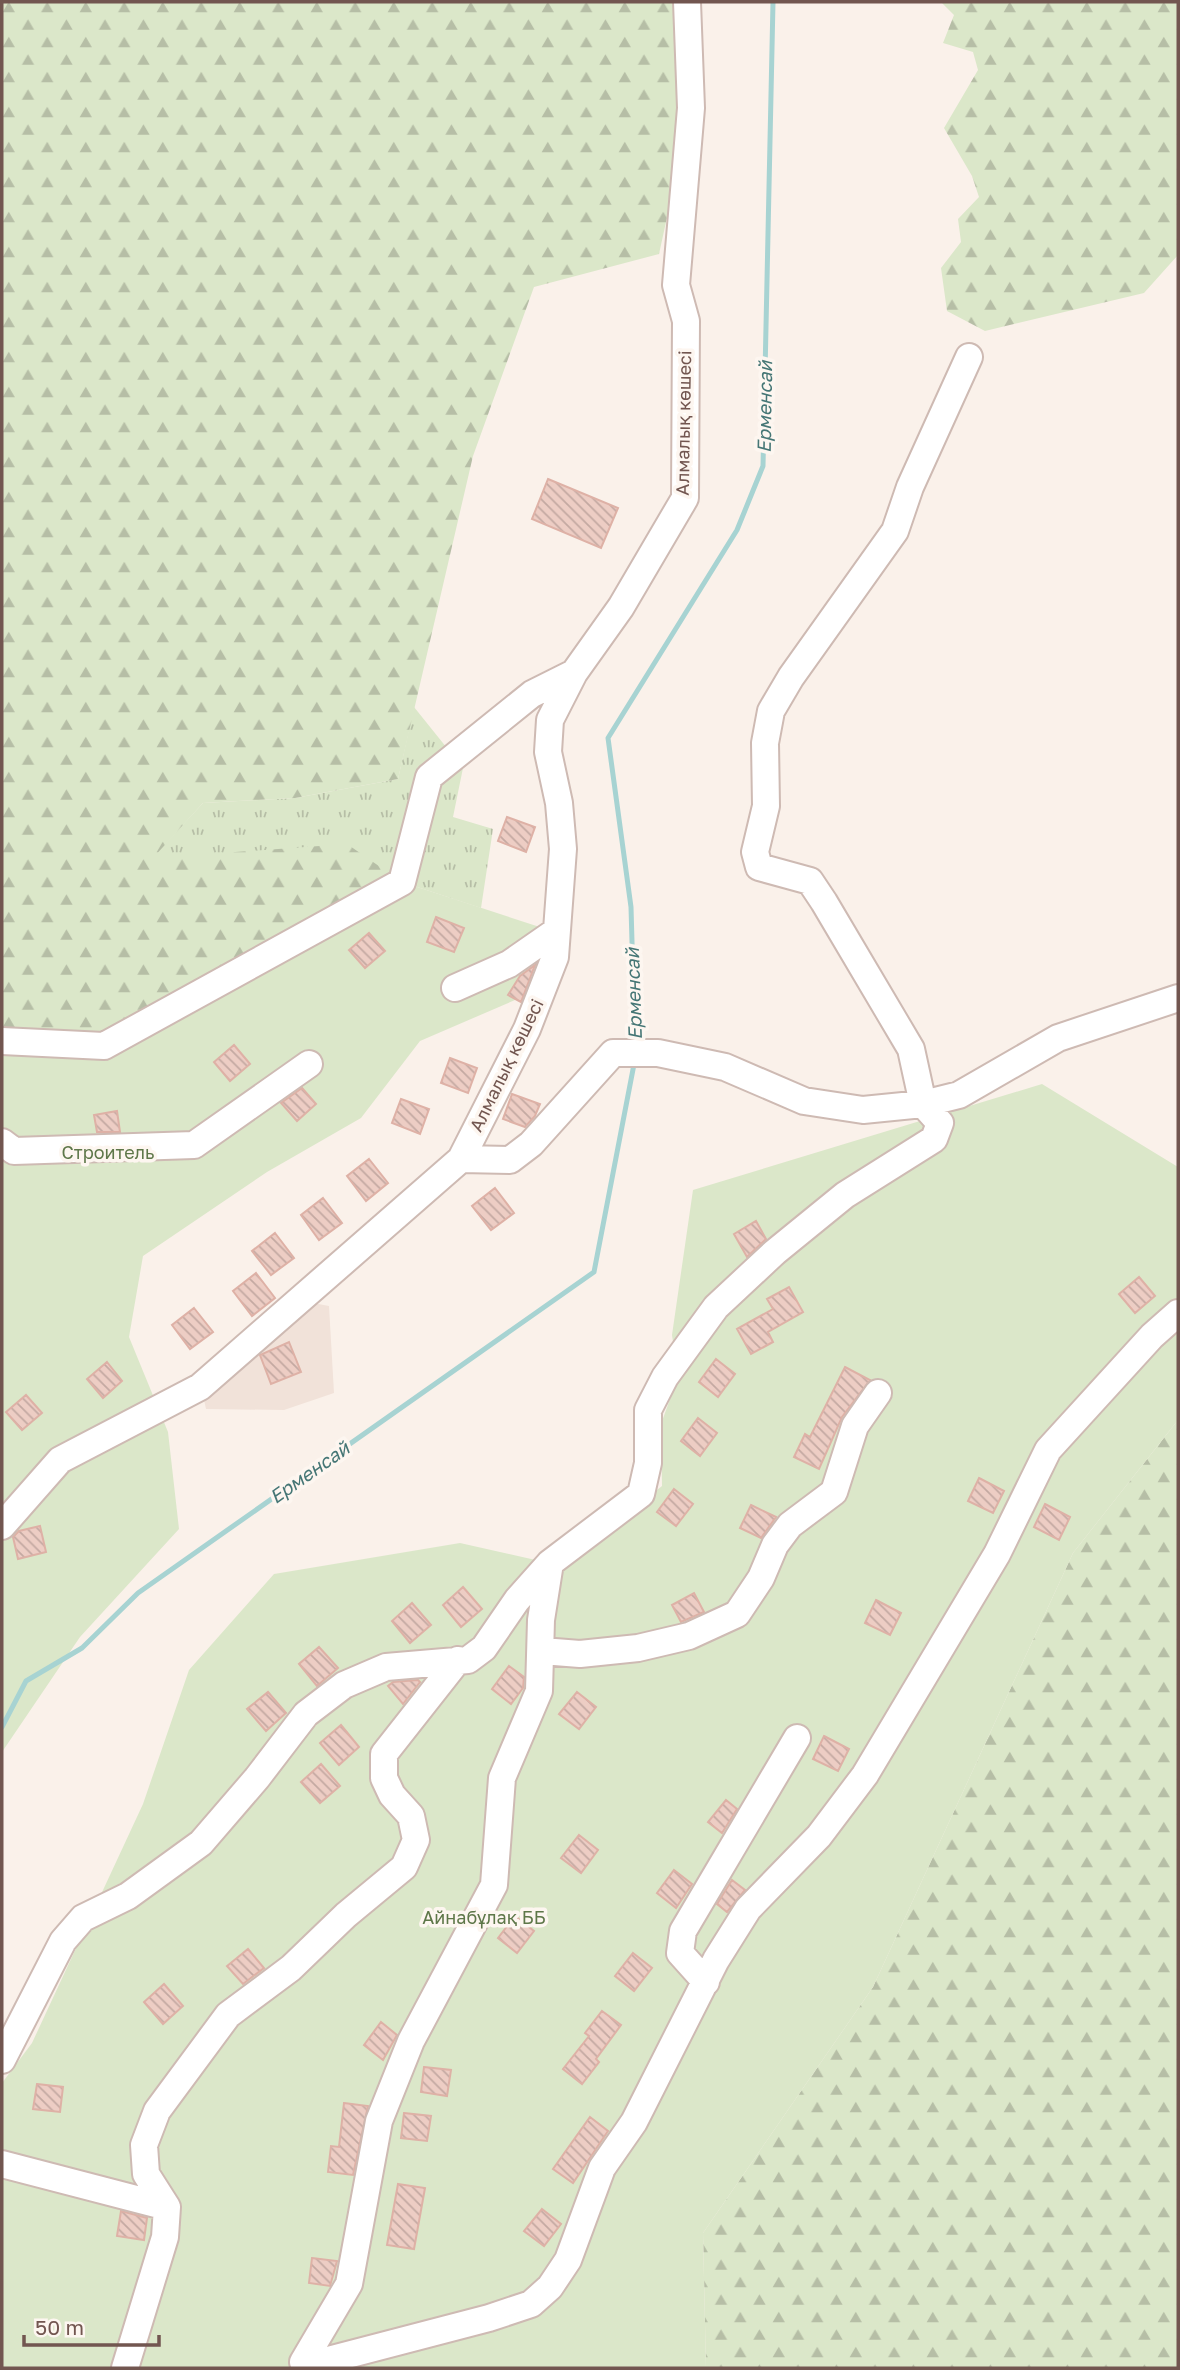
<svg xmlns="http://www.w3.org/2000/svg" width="1180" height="2370" font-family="'Golos Text',sans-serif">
  <defs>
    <pattern id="grass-tufts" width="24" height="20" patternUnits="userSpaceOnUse" patternTransform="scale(1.75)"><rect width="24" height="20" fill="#dbe7c9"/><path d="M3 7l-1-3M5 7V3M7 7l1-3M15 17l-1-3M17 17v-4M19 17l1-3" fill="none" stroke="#b6bea6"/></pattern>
    <pattern id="forest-firs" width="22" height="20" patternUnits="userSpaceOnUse" patternTransform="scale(1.75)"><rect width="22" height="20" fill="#dbe7c9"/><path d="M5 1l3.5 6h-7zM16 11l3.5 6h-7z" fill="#b6bea6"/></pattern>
    <pattern id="building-back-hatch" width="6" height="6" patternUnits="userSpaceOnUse" patternTransform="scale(1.75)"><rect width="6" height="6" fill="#edcdc4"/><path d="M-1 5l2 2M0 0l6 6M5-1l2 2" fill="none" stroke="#c4a9a2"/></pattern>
  </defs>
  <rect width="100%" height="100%" fill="#faf1ea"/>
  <path fill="#f1e2d9" d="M313,1303L329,1306L334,1393L284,1410L206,1409L203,1395Z"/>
  <path fill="url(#grass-tufts)" d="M414,707L463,768L453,817L493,829L481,908L402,882L152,858L203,803L295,798L398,779Z"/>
  <path fill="url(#forest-firs)" d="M2,2H682L691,108L659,254L534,287L473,456L398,779L295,798L203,803L153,858L347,844L402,882L104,1046L2,1041Z
    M941,2H1178V255L1144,293L985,331L947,311L941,268L961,242L958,219L979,197L972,176L944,128L978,70L973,52L943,43L954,15Z
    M1178,1420V2368H706L703,2233L873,1987L1073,1553Z"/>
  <path fill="#dbe7c9" d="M402,882L555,932L543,988L420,1041L361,1118L267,1172L143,1256L129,1337L168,1432L179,1529L80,1637L2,1752V1041L104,1046Z
    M1042,1084L1178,1167V1420L1073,1553L873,1987L703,2233L706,2368H2V2083L32,2043L143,1804L189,1670L274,1574L460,1543L562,1566L662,1486L661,1424L678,1377L672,1335L693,1190Z"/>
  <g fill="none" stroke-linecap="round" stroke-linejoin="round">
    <path stroke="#a7d3d2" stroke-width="5" d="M635,1046L631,907L608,738L737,530L763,466L773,2
      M2,1727L26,1681L82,1648L138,1593L594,1272L635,1059"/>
  </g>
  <path fill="url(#building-back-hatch)" stroke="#deb1a6" stroke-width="2" d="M548,479L618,508L601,548L532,519Z
    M507,817L535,827L526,852L498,841Z
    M436,917L464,928L454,952L427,942Z
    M369,933L385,951L365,968L349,950Z
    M535,965L521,1002L508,995L520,976Z
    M234,1045L250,1064L230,1081L214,1062Z
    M450,1058L477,1068L468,1093L441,1083Z
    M302,1088L316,1104L297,1121L281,1103Z
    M512,1094L540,1104L535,1116L525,1127L503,1119Z
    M401,1099L429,1109L420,1134L392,1123Z
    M117,1111L120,1132H97L94,1115Z
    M369,1159L388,1183L366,1201L347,1176Z
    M495,1188L514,1213L491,1230L472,1206Z
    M323,1198L342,1223L319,1240L301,1215Z
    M756,1221L766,1239L747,1257L734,1234Z
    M275,1233L294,1258L271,1275L252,1251Z
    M256,1273L275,1298L252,1316L233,1291Z
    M1139,1277L1155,1296L1135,1313L1119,1294Z
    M789,1287L803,1312L768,1332L773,1342L751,1354L737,1329L773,1309L767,1299Z
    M194,1308L213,1332L190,1349L172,1325Z
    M289,1342L301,1372L271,1384L260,1355Z
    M716,1359L735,1374L718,1397L699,1382Z
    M107,1362L122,1381L103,1398L87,1379Z
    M845,1367L870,1380L842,1417L819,1469L794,1457L805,1434L810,1437Z
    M26,1395L42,1413L22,1430L6,1412Z
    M698,1418L717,1433L700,1456L681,1441Z
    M979,1478L1004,1491L993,1513L968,1501Z
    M674,1489L693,1504L676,1526L657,1512Z
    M1045,1504L1070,1517L1059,1540L1034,1527Z
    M751,1505L776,1517L761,1538L740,1528Z
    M40,1526L46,1552L18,1559L13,1537L19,1531Z
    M463,1587L482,1609L461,1627L443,1605Z
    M694,1593L704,1612L681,1622L672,1605Z
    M876,1600L901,1613L890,1635L865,1623Z
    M412,1603L431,1625L410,1643L392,1621Z
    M319,1647L338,1668L317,1686L299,1664Z
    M509,1666L524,1677L523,1688L511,1704L492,1689Z
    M418,1680L420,1682L403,1704L388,1686L393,1682Z
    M268,1692L286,1713L266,1731L247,1709Z
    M577,1692L596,1707L579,1729L559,1714Z
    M341,1725L359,1747L339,1765L320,1743Z
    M824,1736L849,1749L838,1771L813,1759Z
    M321,1764L340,1786L320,1803L301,1782Z
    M726,1800L737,1809L722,1833L708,1822Z
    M579,1835L598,1850L581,1873L561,1858Z
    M674,1870L692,1884L676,1908L657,1893Z
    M732,1880L745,1890L727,1912L717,1904Z
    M515,1916L534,1931L517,1953L498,1938Z
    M248,1949L264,1968L243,1984L227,1966Z
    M633,1953L652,1968L634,1991L615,1976Z
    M164,1984L183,2006L163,2024L144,2002Z
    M602,2011L621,2025L596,2059L599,2062L582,2084L563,2069L589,2036L585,2033Z
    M381,2022L397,2035L383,2060L364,2045Z
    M424,2067L451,2070L447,2096L421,2092Z
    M37,2084L63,2087L60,2112L33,2109Z
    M344,2103L368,2106L353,2175L328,2172L331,2146L339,2147Z
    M404,2113L431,2116L427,2141L401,2138Z
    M590,2117L608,2131L573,2183L553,2169Z
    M398,2184L425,2188L414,2249L387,2245Z
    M542,2209L561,2224L544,2246L524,2231Z
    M121,2211L147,2218L144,2240L117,2236Z
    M312,2258L337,2261L330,2286L309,2283Z"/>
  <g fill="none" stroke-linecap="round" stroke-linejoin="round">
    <defs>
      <path id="minor" d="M455,988L509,964L555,932
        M2,1041L104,1046L402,882L429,777L532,694L574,673
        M2,1142L14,1151L194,1145L309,1064
        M461,1159L510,1160L531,1144L613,1053H658L725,1067L804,1101L863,1110L923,1104L959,1095L1058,1038L1178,998
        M2,1526L60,1460L200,1387L461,1159L527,1029L555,957L563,849L559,803L548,752L550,720L574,673L621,607L685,498L686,321L676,285L691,108L687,2
        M542,1651L580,1654L638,1648L689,1636L737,1614L761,1578L775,1545L790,1525L834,1492L855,1426L878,1393
        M706,1982L680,1953L683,1931L797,1738
        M2,2060L63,1941L83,1918L128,1896L201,1843L257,1778L306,1714L344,1685L386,1667L468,1660L484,1648L517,1600L550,1563L641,1494L648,1463V1410L665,1377L716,1307L775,1252L845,1195L934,1139L940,1123L923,1104L911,1049L824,902L810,881L759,867L755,852L766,806L765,743L771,711L791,677L895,531L910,487L969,357
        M2,2164L167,2207
        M303,2362L328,2360L489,2318L531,2304L550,2287L568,2260L602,2168L634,2122L716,1960L748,1909L819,1836L865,1775L997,1554L1048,1450L1152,1336L1178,1313
        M303,2362L349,2284L379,2121L411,2041L494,1885L502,1778L539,1691L541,1620L550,1563
        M125,2368L165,2237L167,2207L146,2174L144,2145L157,2111L228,2015L291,1968L346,1915L404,1867L416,1840L411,1816L392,1795L384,1778V1754L458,1660"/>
    </defs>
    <use href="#minor" stroke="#cebab3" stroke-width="30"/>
    <use href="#minor" stroke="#fff" stroke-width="26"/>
  </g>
  <g text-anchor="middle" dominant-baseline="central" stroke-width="7" stroke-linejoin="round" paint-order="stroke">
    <g font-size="18" fill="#725650" stroke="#fdf6f0">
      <text transform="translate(683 423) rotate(-89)">Алмалық көшесі</text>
      <text transform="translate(506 1065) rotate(-64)">Алмалық көшесі</text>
    </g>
    <g font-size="18" fill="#5e7749" stroke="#fdf6f0">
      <text x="108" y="1152">Строитель</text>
      <text x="484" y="1917">Айнабұлақ ББ</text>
    </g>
    <g font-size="19" font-style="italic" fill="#457675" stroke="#fdf6f0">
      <text transform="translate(764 407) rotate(-89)">Ерменсай</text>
      <text transform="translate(633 994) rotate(-92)">Ерменсай</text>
      <text transform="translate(309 1472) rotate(-35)">Ерменсай</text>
    </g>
  </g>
  <rect width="1180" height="2370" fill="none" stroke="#725650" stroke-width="7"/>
  <path d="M24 2335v10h135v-10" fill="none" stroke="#725650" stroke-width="3.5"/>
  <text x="35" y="2335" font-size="21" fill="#725650" stroke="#fdf6f0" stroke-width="5" paint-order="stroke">50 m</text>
</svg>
